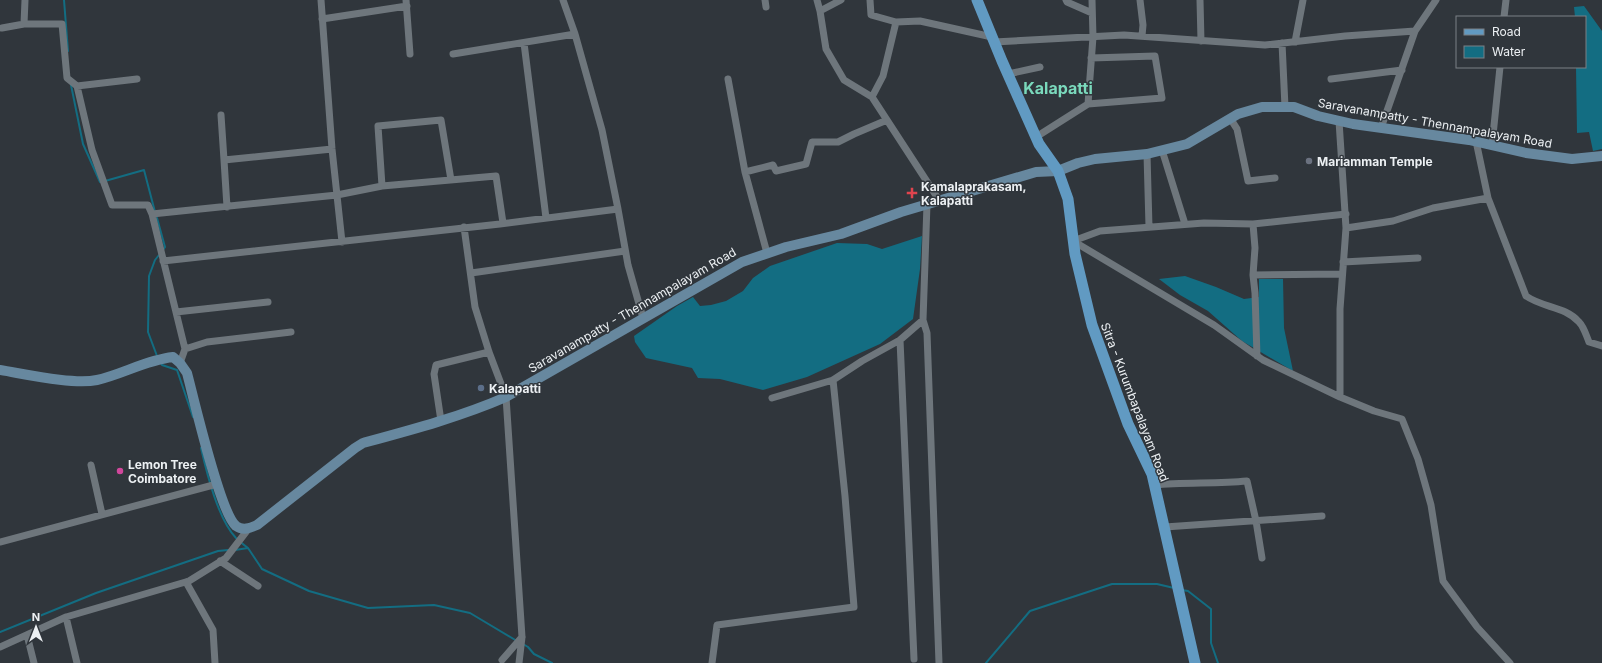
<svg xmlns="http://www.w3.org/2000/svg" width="1602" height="663" font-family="Inter,sans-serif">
  <rect width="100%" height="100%" fill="#30363c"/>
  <path fill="#136d82" d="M1584,6L1602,31V149L1593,151L1589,132L1577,133L1576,67H1585V17H1575L1574,7Z
    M922,236L920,269L913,319L880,344L807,377L763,390L720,379L698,378L692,368L646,358L635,342L634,336L677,306L693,297L700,306L711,305L726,301L743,291L753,278L770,266L837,243L867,244L882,249Z
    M1185,276L1216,287L1244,299L1259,297V279H1283L1284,328L1293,371L1242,341L1208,311L1180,295L1159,279Z"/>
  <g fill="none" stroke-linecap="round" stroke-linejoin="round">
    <path stroke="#136d82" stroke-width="2" d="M64,0L68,51
      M71,85L83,144L100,182H101
      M105,181L144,170L155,212
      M157,218L165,247L163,250
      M157,356L148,332L149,276L155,260L159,255
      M160,362L162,365L177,370L193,417
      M201,448C207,474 218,519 236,538C240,542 244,545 248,548
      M235,550L248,548L262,569L309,591L368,608L434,605L470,613L517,641
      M1182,590L1188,591L1211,609V643L1218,663
      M0,632L96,593L218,551L228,550
      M523,644L528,647L534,654L552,663
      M986,663L1030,611L1112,584H1157L1174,588"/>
    <path stroke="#6e767c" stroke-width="7" d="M321,0L332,149L342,242
      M406,0L410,54
      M563,0L575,34
      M765,0L766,7
      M817,0L820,11
      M841,0L820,11L826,49L844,80L872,97L939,200
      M870,0L871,15L896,22L920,21L992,37
      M1066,0L1067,2L1092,13
      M1140,0L1143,25L1142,36
      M1200,0L1201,41
      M1504,17L1506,0
      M322,19L407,6
      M24,24L25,0
      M2,28L24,24H62L67,78L77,86L92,150L112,205H148L152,214L185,349L180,363
      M1415,31L1436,0
      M994,42L1124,35L1265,45L1345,36L1415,31L1381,128
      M1295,42L1303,0
      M524,43L546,218
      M1282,43L1285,107
      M453,54L575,34L602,130L618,209
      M1008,74L1040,67
      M728,79L745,172
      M1331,79L1402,70
      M77,86L137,79
      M872,97L883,76L896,22
      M1088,104L1162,98L1155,56L1091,58
      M221,115L224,160
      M1230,118L1237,129L1248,181L1275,178
      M1339,121L1346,228L1340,309V397
      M1036,137L1088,104L1093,37L1092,0
      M1476,141L1488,198L1526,296C1543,308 1565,306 1579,322C1584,327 1586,335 1589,342L1602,346
      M1492,145L1500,67
      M1162,150L1185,224
      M1147,154L1149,227
      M382,186L378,126L441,120L451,180
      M927,204L923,320L927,333L939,663
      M227,207L224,160L332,149
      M152,214L337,195L382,186L496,176L503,223
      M1253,224L1255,248L1253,275L1255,293L1257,356
      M464,227L475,307L489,352L506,397L522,637L519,663
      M1346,228L1393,221L1433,208L1488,198
      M1073,241L1214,325L1263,360L1340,397L1374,411L1402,419L1418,459L1431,505L1443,581L1477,627L1510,663
      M1073,241L1100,231L1204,223L1253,224L1346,214
      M767,253L745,172L773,165L776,171L806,164L812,142H838L854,134L887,120
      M163,261L500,224L618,209L628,265L643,318
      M1343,262L1418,258
      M471,273L625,251
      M1253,275L1342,274
      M176,312L268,302
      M900,340L914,659
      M185,349L207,342L291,332
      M772,398L833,380L862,361L900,340L923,320
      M441,421L434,374L436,365L489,352
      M91,465L102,514
      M1154,485C1185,482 1216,484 1247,481L1256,521L1262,558
      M1165,527L1322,516
      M0,542L217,484
      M220,561L258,586
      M186,582L213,630L215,663
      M66,617L77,663
      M27,635L34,663
      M0,647L66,617L189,581L226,558L249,528
      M502,660L522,637
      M712,663L717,625L854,607L845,496L833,380"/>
    <path stroke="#67889f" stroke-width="10" d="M0,370C25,374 73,385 97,380C123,374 146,360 173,357L180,363L187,373C194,399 220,513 236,526C243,531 250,528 257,525L355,448L363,443C411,430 460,417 506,397L742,262L786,247L841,234L901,212L1036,172L1058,171L1078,163L1095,159L1147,154L1187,144L1238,114L1262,107H1294L1318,116L1353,124L1469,140L1526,153L1572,159L1602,156"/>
    <path stroke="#619ac2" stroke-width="11" d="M977,0L1002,61L1039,144L1058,171L1068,199L1075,254L1092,325L1128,424L1152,474L1195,663"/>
  </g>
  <circle fill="#6b7280" stroke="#30363c" stroke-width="1.5" cx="1309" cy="161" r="4"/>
  <path fill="#e0444e" stroke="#30363c" stroke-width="1.5" d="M910 187h4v4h4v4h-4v4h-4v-4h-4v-4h4z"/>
  <circle fill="#5c6f8a" stroke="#30363c" stroke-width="1.5" cx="481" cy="388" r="4"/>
  <circle fill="#d1479c" stroke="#30363c" stroke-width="1.5" cx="120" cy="471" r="4"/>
  <g text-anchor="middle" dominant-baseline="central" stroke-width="3" stroke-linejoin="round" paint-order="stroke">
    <g font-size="12" fill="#ecf0f3" stroke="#30363c">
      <text transform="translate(1435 123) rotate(10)">Saravanampatty - Thennampalayam Road</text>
      <text transform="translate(632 310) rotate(-30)">Saravanampatty - Thennampalayam Road</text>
      <text transform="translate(1135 402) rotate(69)">Sitra - Kurumbapalayam Road</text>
    </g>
    <g font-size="12" font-weight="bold" fill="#ecf0f3" stroke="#30363c" text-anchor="start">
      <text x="1317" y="161">Mariamman Temple</text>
      <text x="921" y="186">Kamalaprakasam,<tspan x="921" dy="14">Kalapatti</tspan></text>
      <text x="489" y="388">Kalapatti</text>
      <text x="128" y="464">Lemon Tree<tspan x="128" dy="14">Coimbatore</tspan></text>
    </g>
    <g font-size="16" font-weight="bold" fill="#7ad9bc" stroke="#30363c">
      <text x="1058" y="88">Kalapatti</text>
    </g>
  </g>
  <rect x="1456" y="16" width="130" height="52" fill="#30363c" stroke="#7b8085"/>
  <rect x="1464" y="29" width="20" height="6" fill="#619ac2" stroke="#7b8085"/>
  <text x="1492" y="36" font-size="12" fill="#ecf0f3">Road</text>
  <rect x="1464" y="46" width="20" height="12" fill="#136d82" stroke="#7b8085"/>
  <text x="1492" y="56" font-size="12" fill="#ecf0f3">Water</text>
  <g transform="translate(36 627)" stroke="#30363c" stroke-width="3" paint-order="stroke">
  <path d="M0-3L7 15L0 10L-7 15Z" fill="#ecf0f3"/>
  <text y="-6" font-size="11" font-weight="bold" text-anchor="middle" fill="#ecf0f3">N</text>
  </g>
</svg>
